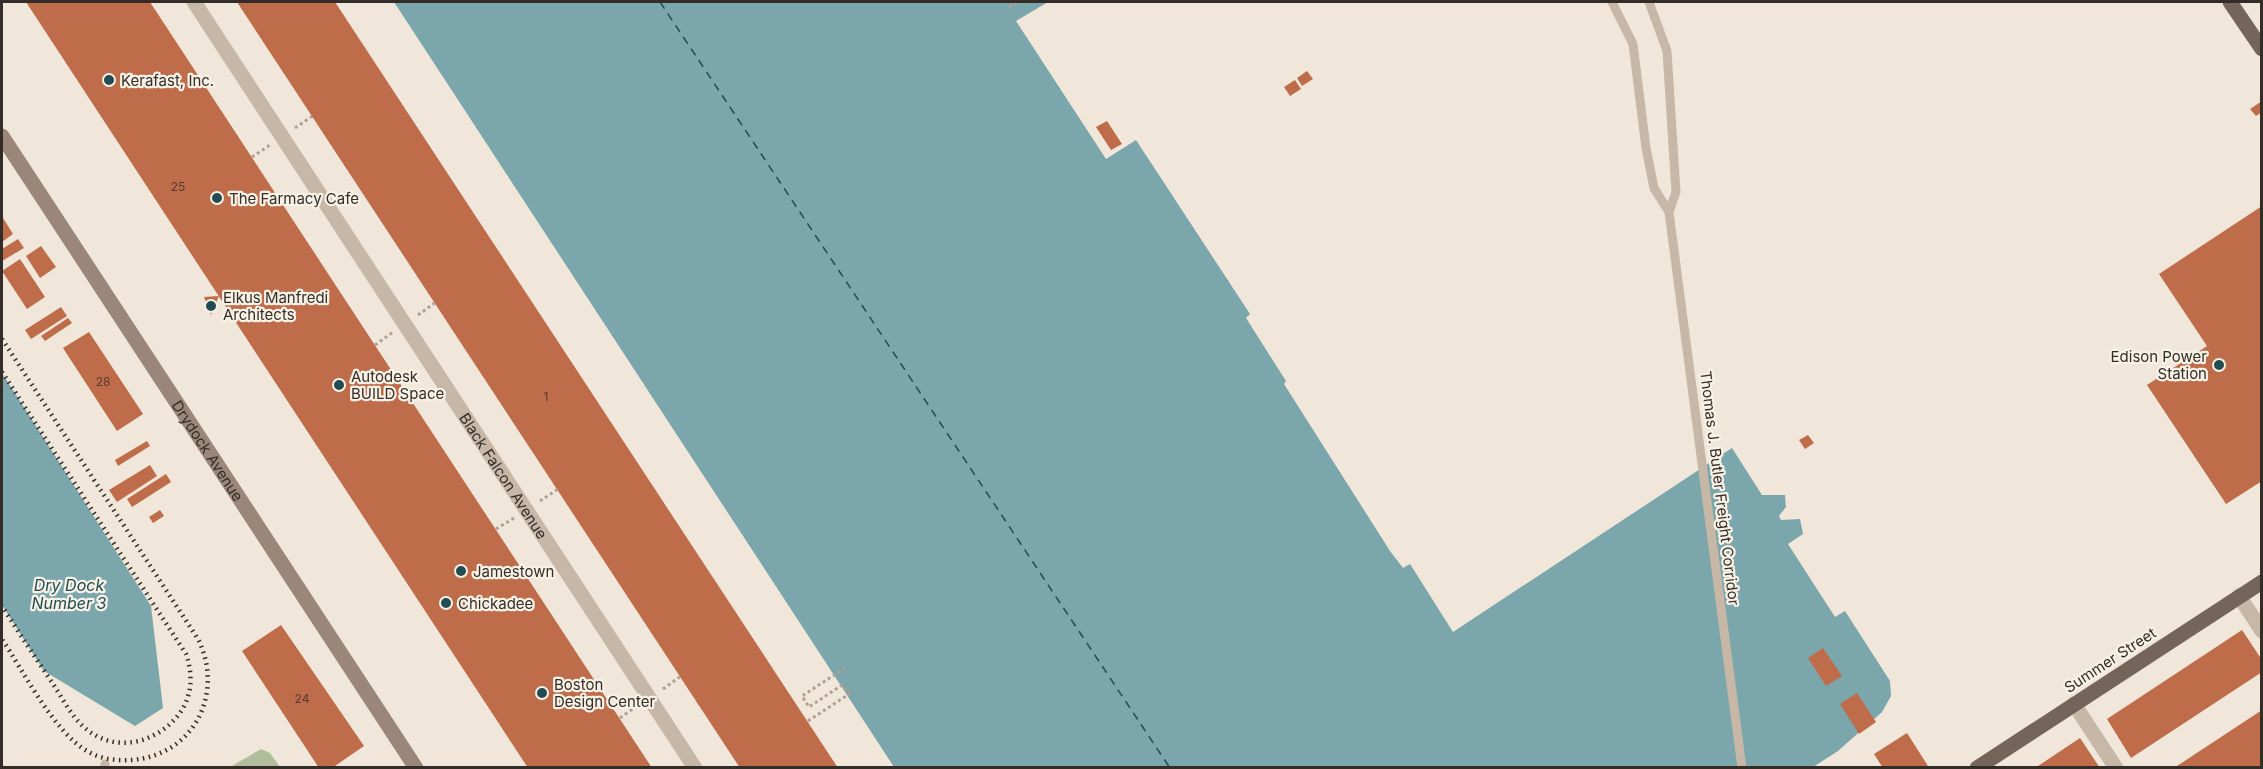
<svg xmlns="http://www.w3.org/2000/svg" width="2263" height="769" font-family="Inter,sans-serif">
  <rect width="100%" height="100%" fill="#f0e7da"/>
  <path fill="#b0be9b" d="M261,749L270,753L280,767H230Z"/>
  <path fill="#7ba6ab" d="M394,2H1048L1016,21L1106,159L1136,140L1250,314L1246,318L1286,381L1284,384L1390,551L1403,568L1410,564L1453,632L1732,448L1762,495H1785L1786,507L1779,516L1781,520L1800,519L1803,534L1788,544L1835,617L1845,611L1890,681L1891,696L1882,712L1838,751L1813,767H894Z
    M2,373L151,606L163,708L135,726L44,671L2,605Z"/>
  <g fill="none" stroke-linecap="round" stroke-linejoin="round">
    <path stroke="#204c52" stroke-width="1.5" stroke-dasharray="8 6" stroke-linecap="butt" d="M660,2L1170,768"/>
  </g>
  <path fill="#be6c4a" d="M26,2H150L652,768H528Z
    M237,2H335L838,768H740Z
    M1307,71L1313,79L1302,86L1297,78Z
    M1295,80L1301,89L1290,96L1284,87Z
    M2262,101V112L2256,116L2250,109Z
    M1107,121L1122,144L1111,150L1096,127Z
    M2262,206V481L2226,504L2147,385L2207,346L2159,274Z
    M3,218L13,234L2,242V219Z
    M18,239L24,248L2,261V249Z
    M41,246L56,267L40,278L26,256Z
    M20,259L45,297L27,309L2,271Z
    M219,296L211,315L204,297Z
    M61,307L67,316L31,339L25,330Z
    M68,318L72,323L45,341L41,336Z
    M89,332L143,414L117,431L63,348Z
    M1808,435L1814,443L1805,449L1799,440Z
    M147,441L150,446L118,466L115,460Z
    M150,465L157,476L117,502L109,490Z
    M166,474L171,482L132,507L127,499Z
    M160,510L164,516L153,523L149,517Z
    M281,625L364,746L332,768H319L242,651Z
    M2242,630L2262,660V672L2131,758L2107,719Z
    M1823,648L1842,676L1826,686L1808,658Z
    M1857,693L1876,722L1859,734L1840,704Z
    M2262,710V768H2174Z
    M1907,733L1928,766L1883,768L1874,754Z
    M2080,738L2100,768H2035Z"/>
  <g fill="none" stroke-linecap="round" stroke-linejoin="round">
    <path stroke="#b2a192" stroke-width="3" stroke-dasharray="3 3" stroke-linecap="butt" d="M1009,7L1018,2
      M295,128L314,115
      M252,157L270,145
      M418,315L436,302
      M375,345L393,332
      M540,501L558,489
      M496,529L514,518
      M663,689L681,676
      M620,718L637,706
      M808,721L849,694L842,685L809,707L802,696L845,668"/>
    <path stroke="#c7b7a7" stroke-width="9" d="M1612,2L1633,44L1646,148L1654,188L1669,212L1742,768
      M1649,2L1667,51L1676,192L1669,212
      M104,768L105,764"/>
    <g stroke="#c7b7a7" stroke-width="15">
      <path id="s1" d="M194,2L695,768"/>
      <path d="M2239,596L2262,631"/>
      <path d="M2074,704L2116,768"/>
    </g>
    <path stroke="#9a8779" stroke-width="15" id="s2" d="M2,136L416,768"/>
    <path stroke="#756459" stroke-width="15" d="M2230,2L2262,49
      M1977,768L2262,582"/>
    <path stroke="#342c27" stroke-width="4.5" stroke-dasharray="1.5 4.5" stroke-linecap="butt" d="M2,339L198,639C225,693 194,756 131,760C116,761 100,759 87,751C55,733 23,671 2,639
      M2,372L186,654C194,677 192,700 175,719C151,745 113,752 85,728C72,717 64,701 55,687C37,660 19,633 2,606"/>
  </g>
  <g fill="#204c52" stroke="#f8f1e6" stroke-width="2">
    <circle cx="109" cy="80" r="6"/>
    <circle cx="217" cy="198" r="6"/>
    <circle cx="211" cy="306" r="6"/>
    <circle cx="2219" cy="365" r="6"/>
    <circle cx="339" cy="385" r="6"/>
    <circle cx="461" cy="571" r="6"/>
    <circle cx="446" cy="603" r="6"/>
    <circle cx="542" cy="693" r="6"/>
  </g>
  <g text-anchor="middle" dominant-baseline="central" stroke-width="4.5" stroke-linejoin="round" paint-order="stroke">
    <g font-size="12" fill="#563c30">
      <text x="178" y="186">25</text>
      <text x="103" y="381">28</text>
      <text x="546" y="396">1</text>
      <text x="302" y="698">24</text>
    </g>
    <g font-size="15" fill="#342c27" stroke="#f8f1e6" text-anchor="start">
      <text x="121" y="80">Kerafast, Inc.</text>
      <text x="229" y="198">The Farmacy Cafe</text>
      <text x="223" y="297">Elkus Manfredi<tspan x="223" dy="17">Architects</tspan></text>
      <text x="2207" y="356" text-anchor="end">Edison Power<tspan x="2207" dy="17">Station</tspan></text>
      <text x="351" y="376">Autodesk<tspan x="351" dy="17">BUILD Space</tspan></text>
      <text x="473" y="571">Jamestown</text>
      <text x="458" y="603">Chickadee</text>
      <text x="554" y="684">Boston<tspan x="554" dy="17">Design Center</tspan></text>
    </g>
    <g font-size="15" fill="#342c27" stroke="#f8f1e6">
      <text stroke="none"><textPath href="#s2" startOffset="376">Drydock Avenue</textPath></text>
      <text stroke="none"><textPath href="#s1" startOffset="566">Black Falcon Avenue</textPath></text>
      <text transform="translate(1720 488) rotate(83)">Thomas J. Butler Freight Corridor</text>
      <text transform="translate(2110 660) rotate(-33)">Summer Street</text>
    </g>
    <g font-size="16" font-style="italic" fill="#204c52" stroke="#f8f1e6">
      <text x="69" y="585">Dry Dock<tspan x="69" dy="18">Number 3</tspan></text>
    </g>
  </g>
  <rect width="2263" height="769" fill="none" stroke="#342c27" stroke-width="6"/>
</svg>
